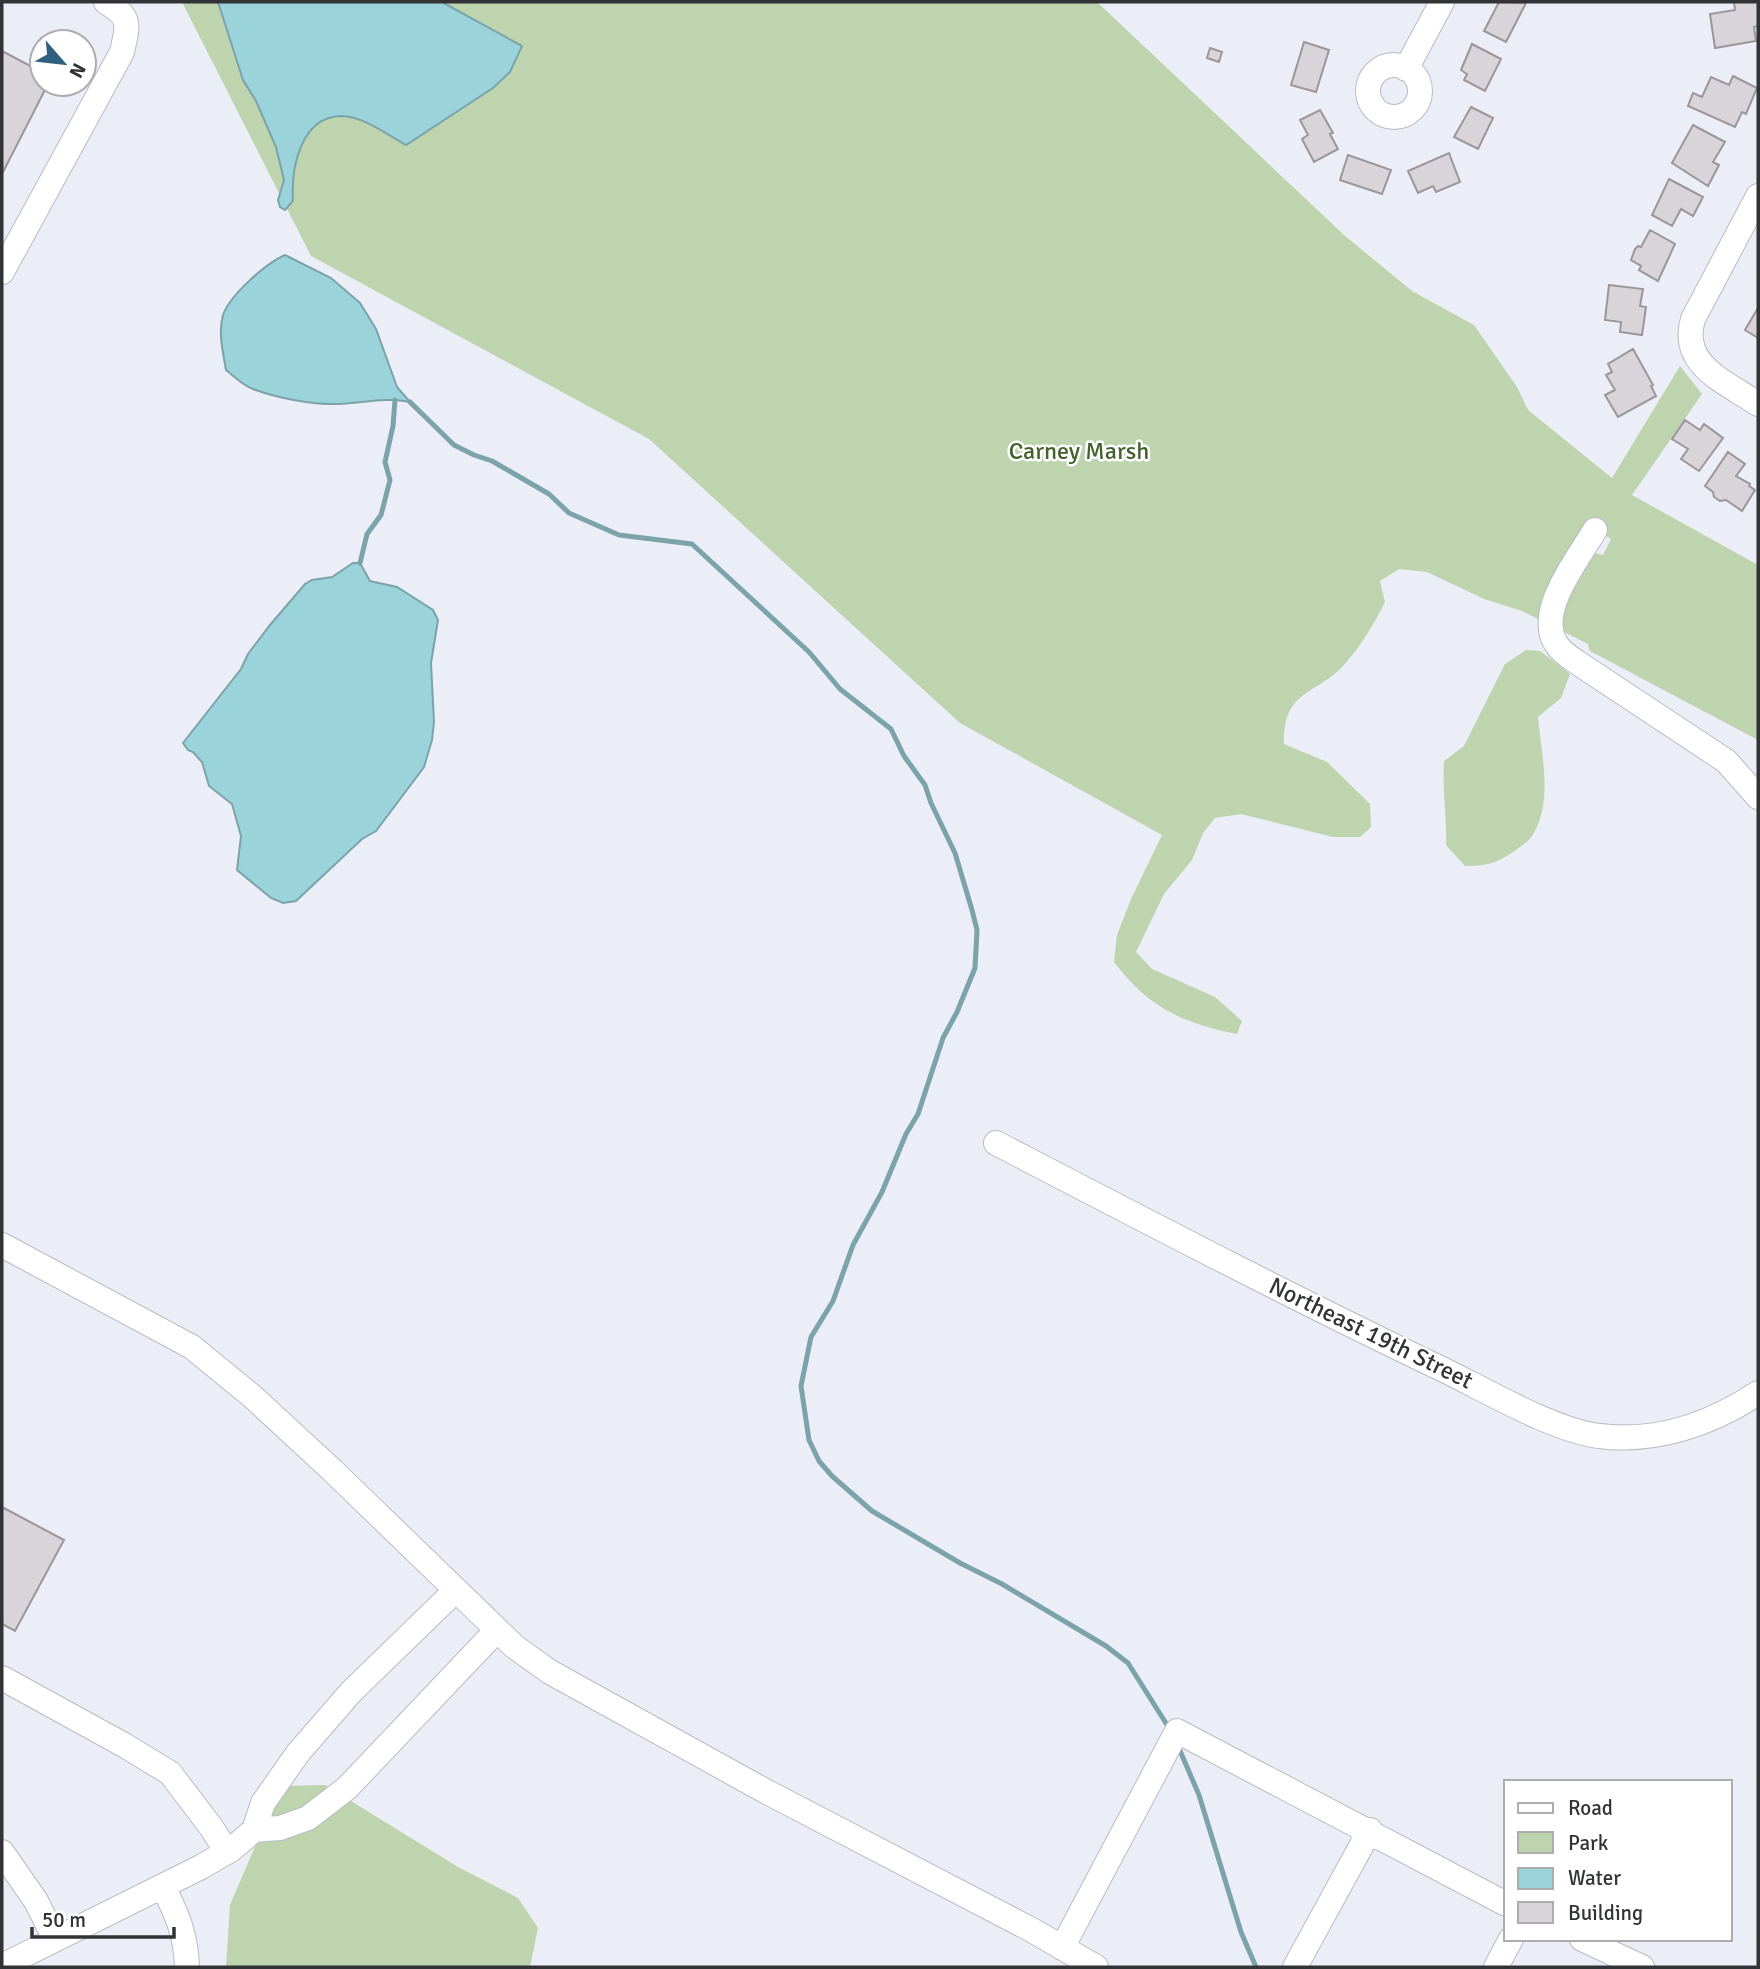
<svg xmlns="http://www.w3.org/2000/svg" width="1760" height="1969" font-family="Signika,sans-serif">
  <rect width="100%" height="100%" fill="#ebeef6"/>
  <path fill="#bdd4af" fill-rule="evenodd" d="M182,2H1097L1344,235L1412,291L1474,325L1517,387L1528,410L1612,478L1680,366L1702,394L1632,495L1758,565V740L1590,651L1588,644L1522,611L1484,599L1427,572L1399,569L1380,581L1385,602C1373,626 1361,646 1343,666C1314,696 1283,690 1284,744L1327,762L1370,804L1371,827L1360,837H1333L1241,814L1215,818L1203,833L1192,860L1164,894L1136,952L1152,969L1215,997L1242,1021L1237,1034C1182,1023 1148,1007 1114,962L1117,935L1131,899L1162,835L960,723L649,439L311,256ZM1586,523L1611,539L1603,555L1572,548Z
    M1526,650L1540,651L1570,674L1561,698L1538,717C1541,754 1554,802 1532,836C1529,841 1521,846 1516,850C1497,863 1488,866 1465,866L1446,845C1447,816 1442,789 1444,761L1464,746L1505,664Z
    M325,1785L458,1867L518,1898L538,1928L530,1967H226L230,1905L281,1786Z"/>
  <path fill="#9bd3db" stroke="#7ca3aa" stroke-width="2" d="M218,2H442L522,46L510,72L493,88L406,145C388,135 363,116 341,116C300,117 291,169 293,201L285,210L280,207L278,200L284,180L276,147L256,101L243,80Z
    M285,255L331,278L360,303L376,329L397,387L410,402C387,397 363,403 339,404C314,405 276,398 253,389C242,385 235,377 226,370C223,352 218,333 223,315C230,295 265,264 285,255Z
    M353,563H360L370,581L397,587L433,610L438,620L431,663L434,722L432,740L424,767L376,831L362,839L296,901L283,903L271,898L237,870L241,836L232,804L209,786L202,762L193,752L188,750L183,743L241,669L248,654L270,625L305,584L312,580L332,577Z"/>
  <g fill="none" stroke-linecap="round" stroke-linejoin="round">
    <path stroke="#7ca3aa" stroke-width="5" d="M410,402L454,445L474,455L492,461L549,494L569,513L619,535L692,544L809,652L840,689L891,729L904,756L925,785L931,803L955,853L972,910L977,930L975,968L957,1012L943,1038L918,1114L906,1134L882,1192L853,1245L833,1301L811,1337L801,1386L809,1440L819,1461L832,1476L872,1511L960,1563L1002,1584L1106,1646L1128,1663L1169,1728
      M360,563L367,534L381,515L390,480L385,462L393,426L395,400
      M1178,1746L1199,1795L1241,1932L1256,1967"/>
  </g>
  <path fill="#d9d3da" stroke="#9b959c" stroke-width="2" d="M1499,2L1526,3L1506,42L1484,31Z
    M1734,2H1758V26L1754,27L1756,41L1715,48L1710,14L1735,10Z
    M1304,42L1329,50L1316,92L1291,85Z
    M1472,44L1501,59L1485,91L1464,80L1467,74L1461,70Z
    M1210,48L1222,52L1219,62L1207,58Z
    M2,51L42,72V84H48L2,174Z
    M1733,76L1757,88L1746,114L1742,112L1735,127L1688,106L1693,93L1702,97L1711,77L1729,85Z
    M1471,107L1493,118L1478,149L1454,137Z
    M1320,110L1333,133L1330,134L1338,149L1314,162L1302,139L1308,135L1300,120Z
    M1693,125L1725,142L1713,162L1719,165L1708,186L1672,163Z
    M1449,153L1460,182L1436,192L1433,186L1418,193L1408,171Z
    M1348,155L1391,170L1382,194L1340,180Z
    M1669,179L1703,197L1693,216L1681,209L1672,226L1652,215Z
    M1650,230L1675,244L1658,281L1639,270L1641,266L1631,260L1635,249L1638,246L1641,247Z
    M1609,285L1643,289L1640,306L1646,307L1642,335L1620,332L1621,322L1605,320Z
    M1758,308V338L1745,330Z
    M1633,349L1653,385L1651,386L1656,396L1618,417L1605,395L1615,390L1606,375L1612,372L1608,364Z
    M1685,420L1700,430L1704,424L1723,438L1699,471L1681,459L1688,449L1672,439Z
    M1728,452L1745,464L1736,476L1750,484L1749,486L1755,490L1742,511L1726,500L1720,501L1714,497L1713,492L1705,486Z
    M2,1507L64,1540L15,1631L2,1624Z"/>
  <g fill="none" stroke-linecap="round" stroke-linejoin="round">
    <defs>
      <path id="minor" d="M1368 91a26 26 0 1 1 52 0a26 26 0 1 1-52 0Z
        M1406,69L1442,2
        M1758,196L1693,319C1679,365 1726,382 1758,404
        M2,272L122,52C128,24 132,18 106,2
        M1595,530C1578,559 1534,613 1557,645C1562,653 1571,658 1578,663L1726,761L1758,797
        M996,1143C1144,1220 1293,1298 1444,1370C1487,1391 1553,1430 1599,1436C1656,1443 1711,1424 1758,1393
        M2,1245L192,1347L253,1397L333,1471L515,1647L550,1672L767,1792L1030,1929L1096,1967
        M456,1590L351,1692L298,1753L263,1803L254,1830L280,1828L308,1818L347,1788L497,1630
        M2,1678L124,1745L170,1773L211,1827L227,1852
        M2,1852L36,1901L55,1939
        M163,1886C177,1915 186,1934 187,1967
        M1582,1939L1642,1967
        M1062,1948L1177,1731L1506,1904
        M2,1966L201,1867L232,1849L254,1830
        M1295,1967L1370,1830
        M1496,1967L1511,1939"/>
    </defs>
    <use href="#minor" stroke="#b8bbc3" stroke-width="26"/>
    <use href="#minor" stroke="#fff" stroke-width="24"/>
  </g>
  <g text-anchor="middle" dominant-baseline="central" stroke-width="5" stroke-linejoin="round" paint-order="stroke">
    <g font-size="24" fill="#42612b" stroke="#fff">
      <text x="1079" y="451">Carney Marsh</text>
    </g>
    <g font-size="24" fill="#323336" stroke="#fff">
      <text transform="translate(1371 1333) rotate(26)">Northeast 19th Street</text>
    </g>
  </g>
  <rect width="1760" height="1969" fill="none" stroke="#323336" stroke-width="7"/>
  <rect x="1504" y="1780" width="228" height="161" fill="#ffffff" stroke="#adadaf" stroke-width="2"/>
  <rect x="1518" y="1803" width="35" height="10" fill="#ffffff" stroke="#adadaf" stroke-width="2"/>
  <text x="1568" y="1815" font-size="21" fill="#323336">Road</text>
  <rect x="1518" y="1832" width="35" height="21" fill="#bdd4af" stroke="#adadaf" stroke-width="2"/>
  <text x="1568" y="1850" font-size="21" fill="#323336">Park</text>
  <rect x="1518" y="1868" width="35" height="21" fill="#9bd3db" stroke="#adadaf" stroke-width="2"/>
  <text x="1568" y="1885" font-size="21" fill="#323336">Water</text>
  <rect x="1518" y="1902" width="35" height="21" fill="#d9d3da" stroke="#adadaf" stroke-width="2"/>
  <text x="1568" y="1920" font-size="21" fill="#323336">Building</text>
  <g transform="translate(63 63) rotate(118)"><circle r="33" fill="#ffffff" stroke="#adadaf" stroke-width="2"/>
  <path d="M0-5L12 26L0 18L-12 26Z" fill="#30607f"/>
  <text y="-10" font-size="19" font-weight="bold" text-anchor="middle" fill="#323336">N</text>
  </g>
  <path d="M32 1927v10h142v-10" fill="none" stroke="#323336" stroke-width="3.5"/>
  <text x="42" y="1927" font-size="21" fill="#323336" stroke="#ffffff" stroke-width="5" paint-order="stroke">50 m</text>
</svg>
